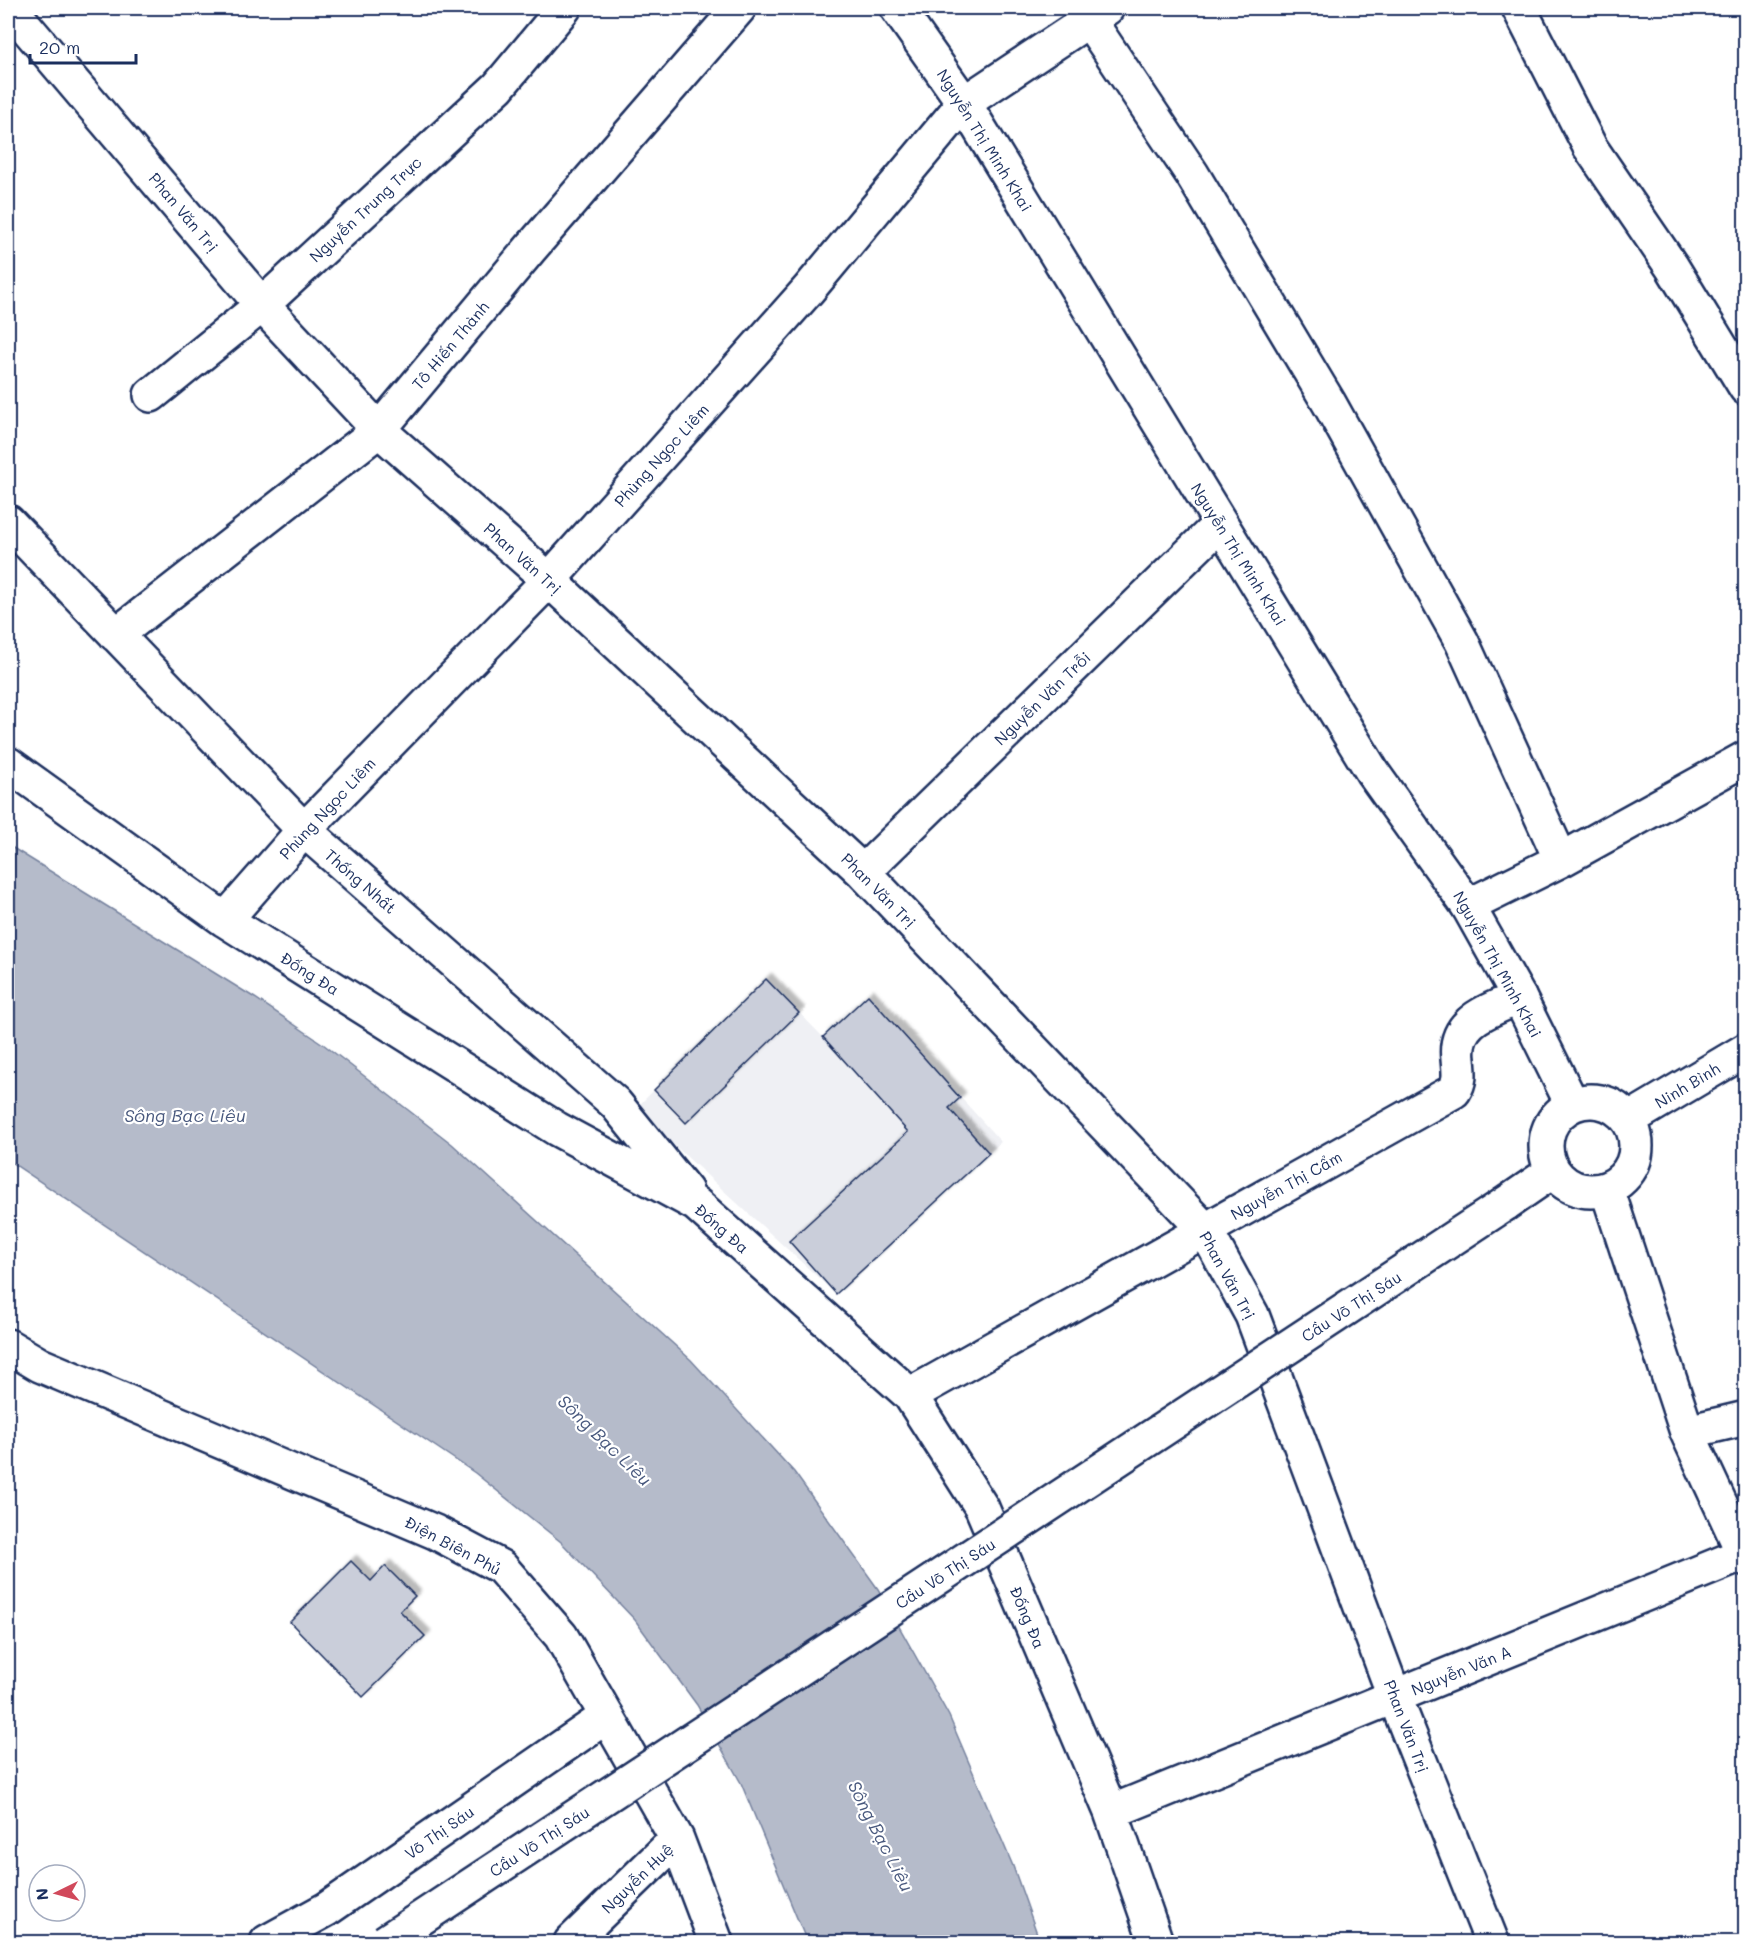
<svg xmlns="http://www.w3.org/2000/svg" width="1753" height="1950" font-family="Mali,sans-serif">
  <defs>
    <filter id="shadow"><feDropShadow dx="5.5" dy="-5.5" stdDeviation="1.5" flood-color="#0004"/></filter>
  </defs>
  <rect width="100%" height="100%" fill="#fff"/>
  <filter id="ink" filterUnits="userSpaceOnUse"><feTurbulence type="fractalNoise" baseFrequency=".0167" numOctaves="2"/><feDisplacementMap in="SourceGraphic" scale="12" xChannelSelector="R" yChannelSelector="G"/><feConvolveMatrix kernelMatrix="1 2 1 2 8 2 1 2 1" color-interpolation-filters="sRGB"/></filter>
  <g filter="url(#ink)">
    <path fill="#eff0f4" d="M766,979L823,1037L868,995L1001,1142L836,1294L635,1109Z"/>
    <path fill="#b5bbca" stroke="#77839f" stroke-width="1.5" d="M8,845L255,998L323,1044L452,1144L691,1360L794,1472L878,1589L949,1716L1013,1866L1040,1942H807L741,1783L697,1705L635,1620L561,1542L475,1473L8,1160Z"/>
    <path fill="#caceda" stroke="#1b2f5e" stroke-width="1.5" filter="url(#shadow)" d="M766,979L799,1013L686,1123L654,1090Z
      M868,995L960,1098L949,1108L989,1153L836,1294L789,1241L908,1132L823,1037Z
      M351,1561L371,1581L385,1566L415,1596L400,1611L425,1636L363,1697L290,1622Z"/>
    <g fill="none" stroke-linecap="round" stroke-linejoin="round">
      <defs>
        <path id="minor" d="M10,8L262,305L379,430L549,580L863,872L1206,1231L1252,1315L1395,1698L1492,1942
          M1519,8L1590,147L1672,267L1746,388
          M1089,20L1192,174L1329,403L1462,642L1561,860
          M151,395L262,305L498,87L564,8
          M8,522L304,830L615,1103L686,1191
          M116,635L379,430L530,249L739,8
          M8,764L225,920L557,1129L696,1204L910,1395L982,1508L1111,1812L1156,1942
          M863,872L1220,524
          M1468,906L1561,860L1746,758
          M225,920L304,830L549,580L809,289L964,103L1107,8
          M1607,1189L1687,1432L1746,1559
          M8,1346L40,1365L435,1532L501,1567L561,1636L677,1839L716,1942
          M910,1395L1454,1091C1461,1080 1459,1072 1458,1059C1453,1019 1490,1011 1519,997
          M1687,1432L1746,1418
          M1111,1812L1744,1554
          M267,1942L327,1909L607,1716
          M571,1942L677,1839"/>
        <path id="major" d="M897,8L964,103L1373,773L1468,906L1519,997L1572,1104
          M1546 1146a45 45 0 1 1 90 0a45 45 0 1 1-90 0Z
          M1628,1120L1746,1050
          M1505,1204L1553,1171"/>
      </defs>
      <use href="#minor" stroke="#1b2f5e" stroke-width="38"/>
      <use href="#major" stroke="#1b2f5e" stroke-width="38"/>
      <use href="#minor" stroke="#fff" stroke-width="33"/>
      <use href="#major" stroke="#fff" stroke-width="33"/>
      <defs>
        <path id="major-bridge" d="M385,1942L1505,1204"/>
      </defs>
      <use href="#major-bridge" stroke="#1b2f5e" stroke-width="38" stroke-linecap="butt"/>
      <use href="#major-bridge" stroke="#fff" stroke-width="33"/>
    </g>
  </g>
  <g text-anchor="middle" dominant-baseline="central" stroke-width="4.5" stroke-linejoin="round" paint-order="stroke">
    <g font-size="16" fill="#1b2f5e" stroke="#fff">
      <text transform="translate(985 140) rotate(58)">Nguyễn Thị Minh Khai</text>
      <text transform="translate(365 209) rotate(-43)">Nguyễn Trung Trực</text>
      <text transform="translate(184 212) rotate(50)">Phan Văn Trị</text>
      <text transform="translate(450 345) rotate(-50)">Tô Hiến Thành</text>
      <text transform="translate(661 455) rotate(-48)">Phùng Ngọc Liêm</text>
      <text transform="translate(1239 554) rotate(58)">Nguyễn Thị Minh Khai</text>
      <text transform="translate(523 558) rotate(42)">Phan Văn Trị</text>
      <text transform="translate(1042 698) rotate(-44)">Nguyễn Văn Trỗi</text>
      <text transform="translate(327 808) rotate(-47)">Phùng Ngọc Liêm</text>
      <text transform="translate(361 881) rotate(41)">Thống Nhất</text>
      <text transform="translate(879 890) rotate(45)">Phan Văn Trị</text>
      <text transform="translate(1498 964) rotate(61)">Nguyễn Thị Minh Khai</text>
      <text transform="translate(310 973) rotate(32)">Đống Đa</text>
      <text transform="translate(1687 1085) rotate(-31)">Ninh Bình</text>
      <text transform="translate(1286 1185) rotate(-29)">Nguyễn Thị Cẩm</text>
      <text transform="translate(722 1228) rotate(41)">Đống Đa</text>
      <text transform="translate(1228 1275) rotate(61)">Phan Văn Trị</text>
      <text transform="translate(1351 1306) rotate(-33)">Cầu Võ Thị Sáu</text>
      <text transform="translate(453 1545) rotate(28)">Điện Biên Phủ</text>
      <text transform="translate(945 1573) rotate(-33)">Cầu Võ Thị Sáu</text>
      <text transform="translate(1028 1617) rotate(67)">Đống Đa</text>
      <text transform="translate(1461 1670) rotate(-22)">Nguyễn Văn A</text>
      <text transform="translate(1407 1726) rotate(69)">Phan Văn Trị</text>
      <text transform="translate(439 1832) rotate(-35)">Võ Thị Sáu</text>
      <text transform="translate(539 1841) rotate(-33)">Cầu Võ Thị Sáu</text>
      <text transform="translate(637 1878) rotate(-44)">Nguyễn Huệ</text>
    </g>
    <g font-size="18" font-style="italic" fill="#49597e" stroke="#fff">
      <text x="185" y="1115">Sông Bạc Liêu</text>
      <text transform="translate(605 1440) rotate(44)">Sông Bạc Liêu</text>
      <text transform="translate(881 1836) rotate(63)">Sông Bạc Liêu</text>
    </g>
  </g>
  <rect width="1753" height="1950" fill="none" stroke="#fff" stroke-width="30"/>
  <rect x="15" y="15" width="1723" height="1920" fill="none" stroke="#1b2f5e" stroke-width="2" filter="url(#ink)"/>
  <g transform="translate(57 1893) rotate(265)"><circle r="28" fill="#ffffff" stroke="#a4acbf" stroke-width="1.5"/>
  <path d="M0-4.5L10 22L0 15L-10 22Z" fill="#d1495b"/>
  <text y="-9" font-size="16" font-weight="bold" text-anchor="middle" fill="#1b2f5e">N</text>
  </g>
  <path d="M30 54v9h106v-9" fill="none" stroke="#1b2f5e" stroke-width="3"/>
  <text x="39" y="54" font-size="18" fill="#1b2f5e" stroke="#ffffff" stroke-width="4.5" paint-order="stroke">20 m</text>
</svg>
